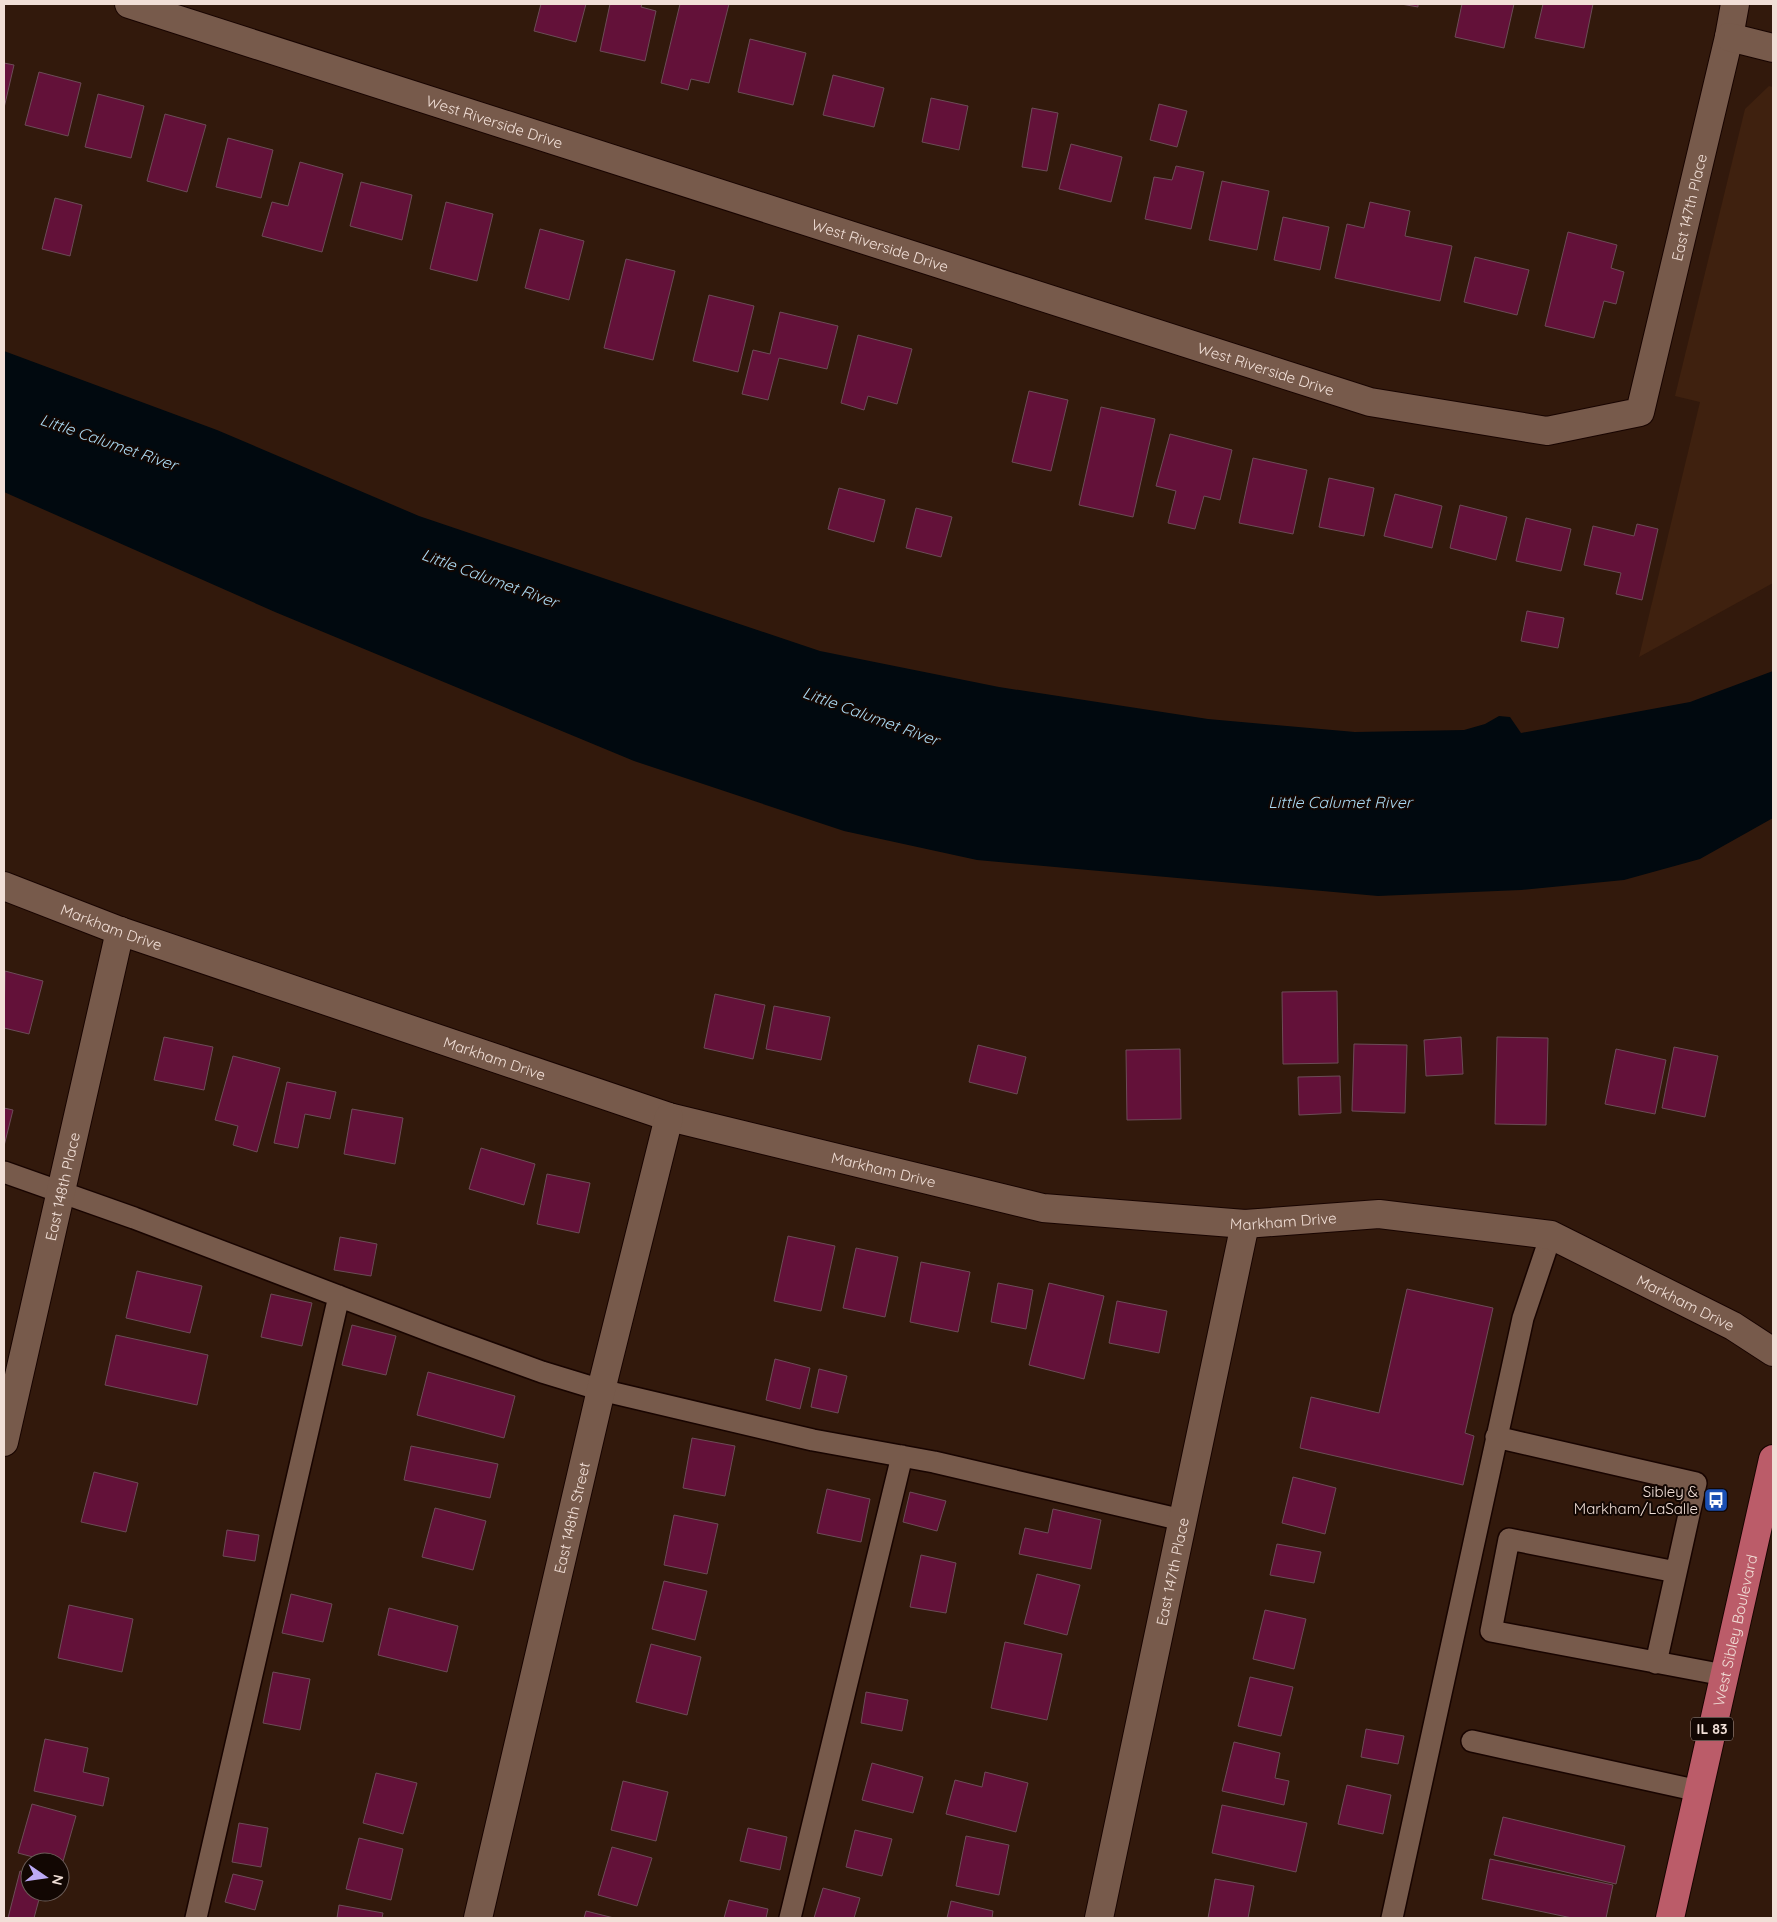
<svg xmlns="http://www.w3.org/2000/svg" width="1777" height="1922" font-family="Quicksand,sans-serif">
  <rect width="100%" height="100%" fill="#32190c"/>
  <path fill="#3f210f" d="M1769,86L1773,87V583L1639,657L1700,402L1675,396L1745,109Z"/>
  <path fill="#01090f" d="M4,351L217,430L419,516L820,651L999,687L1208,719L1355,732L1464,730L1485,724L1499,716L1510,717L1521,733L1690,702L1773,671V818L1700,859L1624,880L1521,890L1378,896L977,860L844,831L634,761L275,612L4,492Z"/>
  <path fill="#631139" stroke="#6c4c57" d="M541,4H586L576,42L534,31Z
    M610,4H642L641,7L656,11L645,61L600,51Z
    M680,4H729L709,83L691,79L688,90L661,83Z
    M1401,4H1418V7Z
    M1462,4H1514L1504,48L1455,37Z
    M1543,4H1593L1584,48L1535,38Z
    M750,39L806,53L793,105L738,92Z
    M4,63L14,65L4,108Z
    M39,72L81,83L68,136L25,125Z
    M833,75L884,88L874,127L823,115Z
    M98,94L144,106L131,158L85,147Z
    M931,98L968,106L959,150L922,142Z
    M1159,104L1187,111L1177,147L1150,140Z
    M1032,108L1058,113L1047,171L1022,167Z
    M165,114L206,125L187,192L147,181Z
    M228,138L273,150L261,198L216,187Z
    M1071,144L1122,157L1111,202L1059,189Z
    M300,162L343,174L322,252L262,236L272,202L288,206Z
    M1176,166L1204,172L1191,229L1145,219L1154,177L1172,180Z
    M1222,181L1269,191L1257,250L1209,240Z
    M361,182L412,195L402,240L350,226Z
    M55,198L82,205L70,256L42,249Z
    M446,202L493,214L477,281L430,269Z
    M1370,202L1410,211L1405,236L1452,246L1440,301L1335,278L1347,224L1364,228Z
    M1283,217L1329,227L1320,270L1274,260Z
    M540,229L584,241L569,300L525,288Z
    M1568,232L1617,245L1611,268L1624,272L1616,304L1604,301L1594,338L1545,326Z
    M1475,257L1529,270L1517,315L1464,302Z
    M626,259L675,271L653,360L604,348Z
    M709,295L754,306L738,372L693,361Z
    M780,312L838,326L827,369L779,358L768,400L742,394L753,350L770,354Z
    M858,335L912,349L897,404L868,396L864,410L841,403Z
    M1029,391L1068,400L1051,471L1012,462Z
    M1101,407L1155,419L1133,517L1079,505Z
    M1170,434L1232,450L1220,500L1204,496L1195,529L1168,523L1176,491L1156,486Z
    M1253,458L1307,470L1293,534L1239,523Z
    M1329,478L1374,488L1364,536L1319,527Z
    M839,488L885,500L874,542L828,529Z
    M1395,494L1442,506L1432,548L1384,536Z
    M1460,505L1507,517L1496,560L1450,548Z
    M916,508L952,517L941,557L906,548Z
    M1526,518L1571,529L1561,571L1516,561Z
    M1637,524L1658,529L1642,600L1616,594L1621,573L1584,565L1593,526L1634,536Z
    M1527,611L1564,618L1558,648L1521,641Z
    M5,971L43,981L29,1034L4,1028Z
    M1337,991L1338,1063L1283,1064L1282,992Z
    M715,994L765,1005L753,1059L704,1048Z
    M774,1006L830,1017L821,1060L766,1049Z
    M164,1037L213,1047L204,1090L154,1080Z
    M1461,1037L1463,1074L1426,1076L1424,1040Z
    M1497,1037L1548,1038L1546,1125L1495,1124Z
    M1354,1044L1407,1045L1405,1113L1352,1111Z
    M978,1045L1026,1057L1017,1094L969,1082Z
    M1674,1047L1718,1056L1705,1117L1662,1108Z
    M1180,1049L1181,1119L1127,1120L1126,1050Z
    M1616,1049L1666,1060L1655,1114L1605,1104Z
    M233,1056L280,1068L257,1152L233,1145L238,1126L215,1120Z
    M1340,1076L1341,1113L1299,1115L1298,1077Z
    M287,1082L336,1092L330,1119L305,1114L298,1148L274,1143Z
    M4,1108L13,1110L4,1146Z
    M352,1109L403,1118L395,1164L344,1154Z
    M481,1148L535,1164L524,1205L469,1189Z
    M547,1174L590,1183L579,1233L537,1224Z
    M788,1236L835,1246L821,1311L774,1301Z
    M340,1237L377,1244L371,1276L334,1270Z
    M856,1248L898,1257L885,1317L843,1308Z
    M921,1262L970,1272L958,1332L910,1322Z
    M137,1271L202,1286L190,1333L126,1318Z
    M998,1283L1033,1290L1026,1329L991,1322Z
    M1049,1283L1104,1296L1084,1379L1029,1365Z
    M1407,1289L1493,1308L1465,1433L1474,1436L1463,1485L1300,1448L1311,1397L1379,1413Z
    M271,1294L312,1303L302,1346L261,1337Z
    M1117,1301L1167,1311L1159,1353L1109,1343Z
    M352,1325L396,1336L386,1375L342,1365Z
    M116,1335L208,1355L197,1405L105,1385Z
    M775,1359L810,1368L800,1409L766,1400Z
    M819,1369L847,1376L838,1413L811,1407Z
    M428,1372L515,1396L504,1438L417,1415Z
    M692,1438L735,1446L725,1496L683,1488Z
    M411,1446L498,1464L490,1498L404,1480Z
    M94,1472L138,1483L126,1532L81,1522Z
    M1293,1477L1336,1488L1325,1534L1282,1523Z
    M827,1489L870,1499L861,1542L817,1533Z
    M910,1492L946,1501L937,1531L903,1522Z
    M435,1508L486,1521L473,1570L422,1557Z
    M1053,1509L1101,1520L1091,1569L1019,1554L1025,1528L1048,1533Z
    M674,1515L718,1524L707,1574L664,1565Z
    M227,1530L259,1535L255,1561L223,1556Z
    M1277,1544L1321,1552L1314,1583L1270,1575Z
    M921,1555L956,1563L946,1613L910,1607Z
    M1037,1574L1080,1585L1067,1635L1024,1624Z
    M664,1581L707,1591L695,1640L652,1629Z
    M291,1594L332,1604L323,1642L282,1633Z
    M69,1605L133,1619L122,1672L58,1658Z
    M389,1608L458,1626L447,1672L378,1655Z
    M1265,1610L1306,1619L1294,1669L1253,1659Z
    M1005,1642L1062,1654L1047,1720L991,1708Z
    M651,1644L701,1657L687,1715L636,1702Z
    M273,1672L310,1679L300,1730L263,1723Z
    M1250,1677L1293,1687L1281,1736L1238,1726Z
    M866,1692L908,1700L902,1731L861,1723Z
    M1366,1729L1404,1736L1398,1764L1361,1757Z
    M45,1739L88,1748L83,1772L109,1778L103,1806L34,1791Z
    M1234,1742L1280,1753L1275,1778L1289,1781L1284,1805L1222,1791Z
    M872,1763L923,1777L913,1813L862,1800Z
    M985,1772L1028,1783L1016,1832L946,1814L955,1780L982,1787Z
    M376,1773L417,1783L403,1834L363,1823Z
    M623,1781L668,1792L656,1841L611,1830Z
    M1347,1785L1391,1795L1383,1834L1338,1824Z
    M32,1804L76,1816L62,1865L60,1864V1862H52L18,1853Z
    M1222,1805L1307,1823L1296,1872L1212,1853Z
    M1503,1817L1625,1846L1616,1884L1494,1855Z
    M239,1823L268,1828L261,1867L232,1862Z
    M748,1828L787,1837L780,1870L740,1861Z
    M855,1830L892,1839L882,1876L846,1867Z
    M966,1836L1009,1845L999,1895L956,1886Z
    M359,1838L403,1849L391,1900L346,1889Z
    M612,1847L652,1858L637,1906L598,1895Z
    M1490,1859L1613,1885L1606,1918H1572L1482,1899Z
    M20,1871L30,1874V1892H41L34,1918H8Z
    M233,1874L263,1881L255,1910L225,1902Z
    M1215,1879L1254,1886L1248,1918H1208Z
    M823,1888L860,1898L854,1918H814Z
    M729,1900L768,1909L766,1918H724Z
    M951,1901L993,1911L992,1918H947Z
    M339,1905L383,1913L382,1918H337Z
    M586,1911L614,1918H584Z"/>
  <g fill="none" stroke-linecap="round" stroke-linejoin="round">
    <defs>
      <path id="service" d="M4,1172L134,1218L443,1336L542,1372L601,1390L813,1440L934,1462L1182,1520
        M1496,1437L1696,1483L1656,1663
        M1676,1572L1509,1539L1491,1631L1724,1675
        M1472,1741L1699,1791
        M196,1918L339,1296
        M790,1918L902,1456
        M1392,1918L1523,1318L1551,1235"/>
      <g id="minor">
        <path id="s1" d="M129,4L1370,402L1547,431L1640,412L1729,37L1735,4"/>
        <path d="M1729,37L1773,48"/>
        <path id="s2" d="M4,886L120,931L669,1117L1043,1208L1245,1224L1379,1214L1551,1235L1733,1326L1773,1352"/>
        <path id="s3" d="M4,1442L120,931"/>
        <path id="s4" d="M478,1918L601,1390L669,1117"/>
        <path id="s5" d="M1099,1918L1245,1224"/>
      </g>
      <g id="primary">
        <path id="s6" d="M1670,1918L1773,1459"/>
      </g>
    </defs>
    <use href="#service" stroke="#180400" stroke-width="24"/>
    <use href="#minor" stroke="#180400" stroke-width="30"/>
    <use href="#primary" stroke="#180400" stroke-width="30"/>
    <use href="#service" stroke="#775a4b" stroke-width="21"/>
    <use href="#minor" stroke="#775a4b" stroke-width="28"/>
    <use href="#primary" stroke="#bb5c69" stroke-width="28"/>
  </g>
  <defs>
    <symbol id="bus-square" viewBox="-11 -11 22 22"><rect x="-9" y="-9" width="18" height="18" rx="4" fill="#1a4fb4" stroke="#120703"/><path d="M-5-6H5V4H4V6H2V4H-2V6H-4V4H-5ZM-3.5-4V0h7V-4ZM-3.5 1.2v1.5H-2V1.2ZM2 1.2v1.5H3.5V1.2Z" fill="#fff"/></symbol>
  </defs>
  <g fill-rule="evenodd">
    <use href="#bus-square" x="1702" y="1486" width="28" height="28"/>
  </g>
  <g text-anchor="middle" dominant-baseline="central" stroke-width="4" stroke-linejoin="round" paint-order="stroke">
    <rect fill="#120703" stroke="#ae9e97" stroke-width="1" x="1691" y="1717.5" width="42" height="23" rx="4"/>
    <g font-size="14" font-weight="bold" fill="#f1dfd7">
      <text x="1712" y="1729">IL 83</text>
    </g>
    <g font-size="15" fill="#f1dfd7" stroke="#120703">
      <text stroke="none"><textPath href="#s1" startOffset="384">West Riverside Drive</textPath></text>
      <text stroke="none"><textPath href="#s1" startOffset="1788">East 147th Place</textPath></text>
      <text stroke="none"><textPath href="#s1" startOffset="789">West Riverside Drive</textPath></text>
      <text stroke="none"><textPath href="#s1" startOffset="1194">West Riverside Drive</textPath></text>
      <text stroke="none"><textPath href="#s2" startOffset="115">Markham Drive</textPath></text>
      <text stroke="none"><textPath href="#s2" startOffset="520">Markham Drive</textPath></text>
      <text stroke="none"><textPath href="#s2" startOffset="925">Markham Drive</textPath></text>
      <text stroke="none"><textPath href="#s3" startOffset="262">East 148th Place</textPath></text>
      <text stroke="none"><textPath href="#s2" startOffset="1330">Markham Drive</textPath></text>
      <text stroke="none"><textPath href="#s2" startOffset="1750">Markham Drive</textPath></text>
      <text stroke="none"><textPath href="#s4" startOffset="411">East 148th Street</textPath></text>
      <text stroke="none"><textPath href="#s5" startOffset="354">East 147th Place</textPath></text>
      <text stroke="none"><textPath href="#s6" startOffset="295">West Sibley Boulevard</textPath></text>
    </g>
    <g font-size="15" fill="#f1dfd7" stroke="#120703" text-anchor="end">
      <text x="1698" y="1491">Sibley &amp;<tspan x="1698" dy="17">Markham/LaSalle</tspan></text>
    </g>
    <g font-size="16" font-style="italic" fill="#abdaf3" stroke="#120703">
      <text transform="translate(109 442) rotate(19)">Little Calumet River</text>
      <text transform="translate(490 578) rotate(20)">Little Calumet River</text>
      <text transform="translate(871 716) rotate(20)">Little Calumet River</text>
      <text x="1340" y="802">Little Calumet River</text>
    </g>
  </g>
  <rect width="1777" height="1922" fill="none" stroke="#f1dfd7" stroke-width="10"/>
  <g transform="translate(45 1877) rotate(103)"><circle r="24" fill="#120703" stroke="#6b5d58"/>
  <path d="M0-4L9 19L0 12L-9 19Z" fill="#bcaaf6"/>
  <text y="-8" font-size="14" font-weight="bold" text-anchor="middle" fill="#f1dfd7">N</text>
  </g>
</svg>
